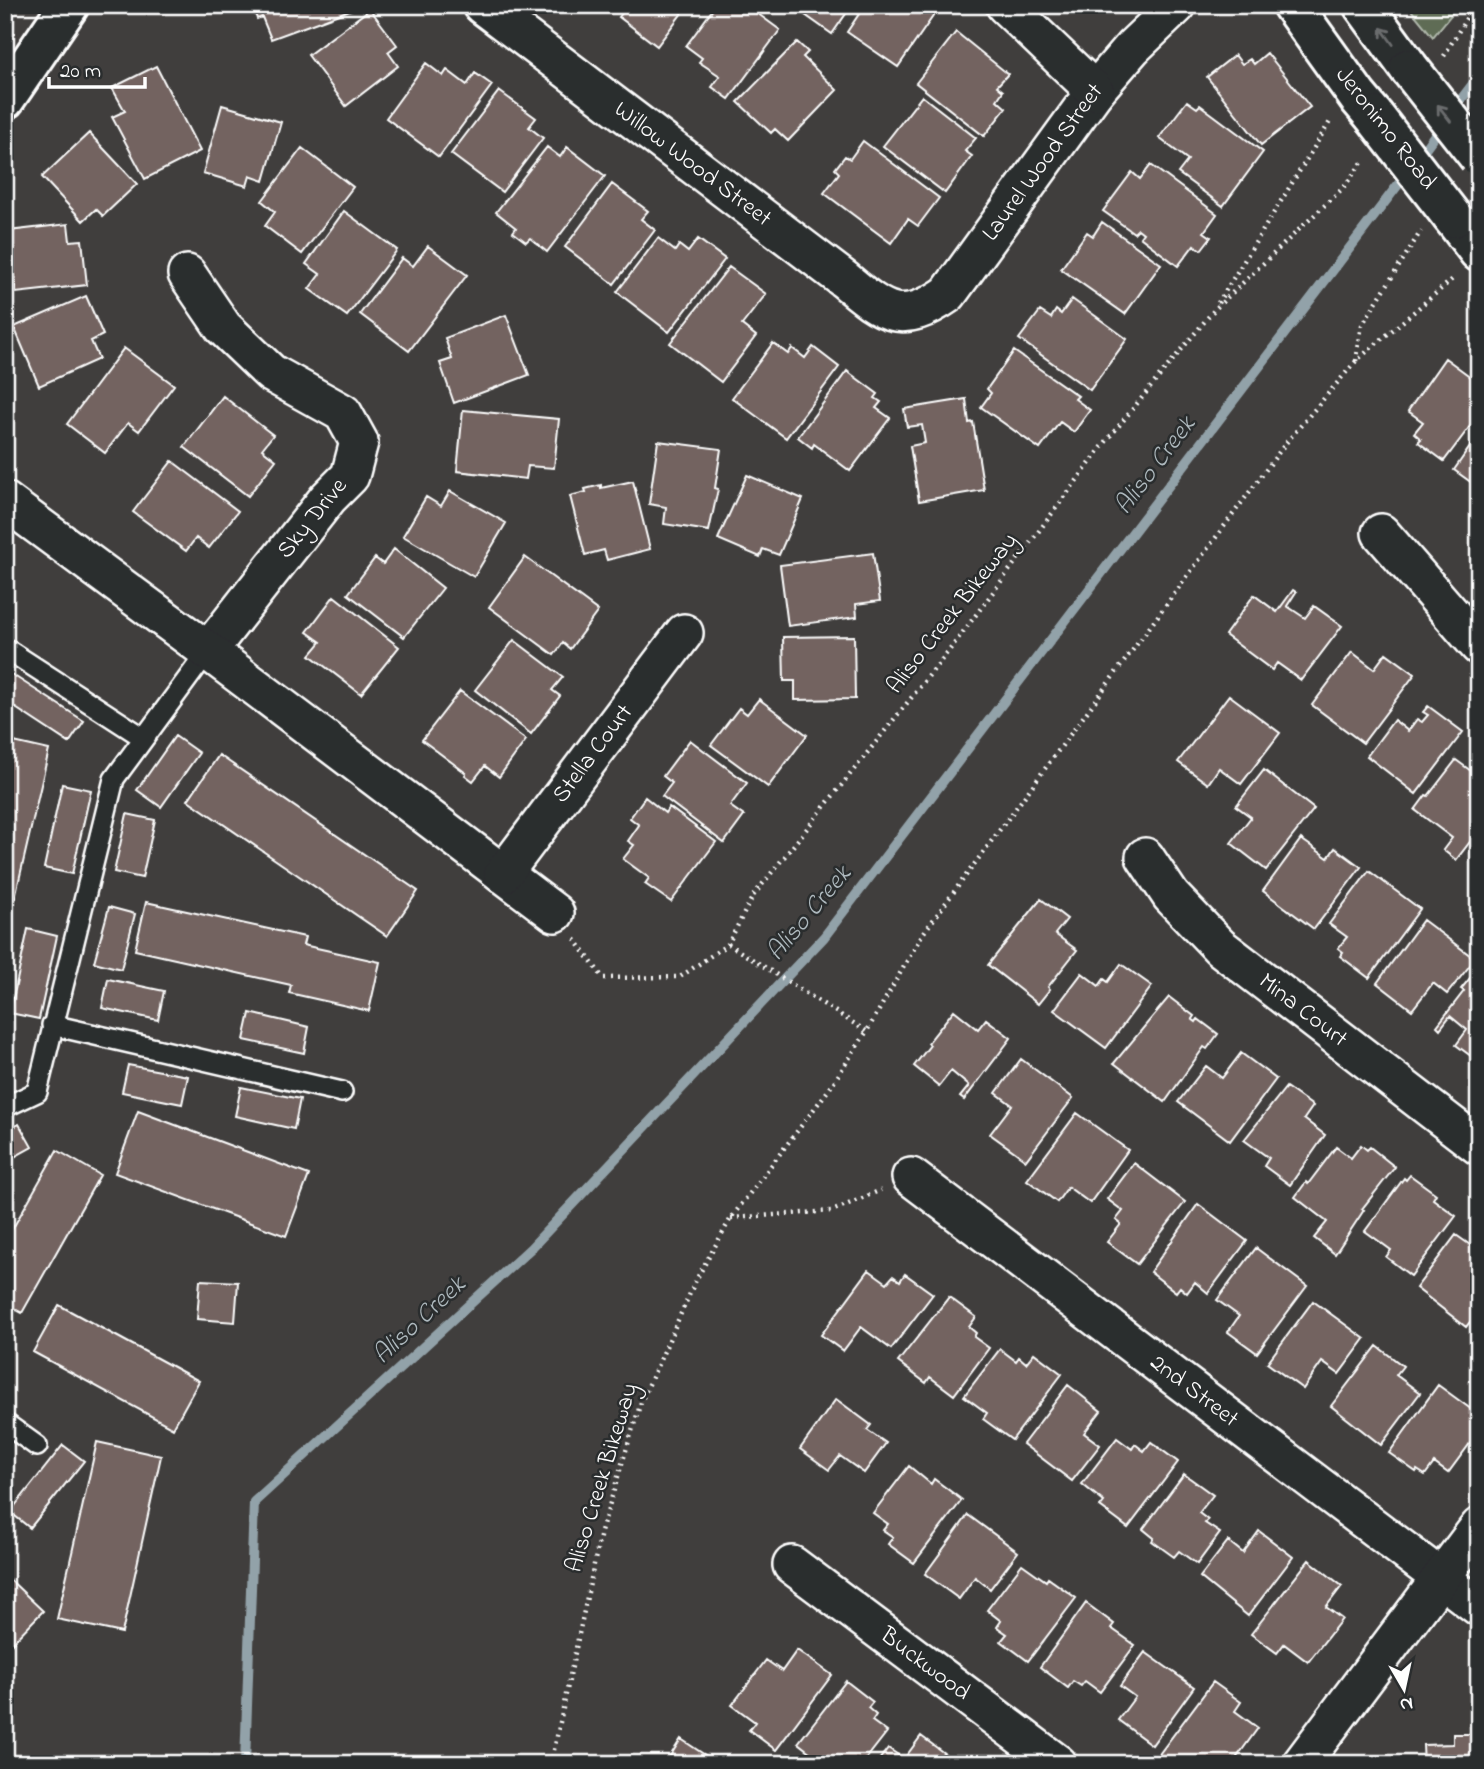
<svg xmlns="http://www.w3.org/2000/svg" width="1484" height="1769" font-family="'Indie Flower',sans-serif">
  <rect width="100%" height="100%" fill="#403e3d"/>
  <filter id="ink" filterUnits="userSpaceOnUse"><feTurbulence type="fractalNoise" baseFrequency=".0143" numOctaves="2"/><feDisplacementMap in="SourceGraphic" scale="14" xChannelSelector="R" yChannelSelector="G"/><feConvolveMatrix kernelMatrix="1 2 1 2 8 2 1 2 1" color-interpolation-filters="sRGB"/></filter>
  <g filter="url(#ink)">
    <path fill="#5e6c54" stroke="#aeb6aa" stroke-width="2" d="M1407,5H1459L1433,37Z"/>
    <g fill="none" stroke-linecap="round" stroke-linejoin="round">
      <path stroke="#92a2a9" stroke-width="10" d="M1453,110L1479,76
        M1418,158L1442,125
        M245,1764L254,1502L531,1248L824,937L1407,173"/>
    </g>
    <path fill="#736461" stroke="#fff" stroke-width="2" d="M252,5H358V7L271,39L262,17L257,19Z
      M623,5H688L657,46L619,17L626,8Z
      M716,5H746L780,30L729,99L712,87L720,76L699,62L702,58L686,46Z
      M791,5H852L832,34Z
      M865,5H927L936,12L898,67L847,32Z
      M370,9L397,45L388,52L398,66L346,106L308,55Z
      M956,32L1008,74L997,86L1003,91L997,100L1006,108L984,136L916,83Z
      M797,42L808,52L803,57L837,90L788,141L775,129L771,133L738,102Z
      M1267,53L1310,107L1261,145L1207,77L1235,55L1242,64L1250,59L1254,64Z
      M426,63L443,76L447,70L467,85L475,73L492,85L439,157L386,118Z
      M156,66L200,151L145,179L112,117L125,111L112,88Z
      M499,91L536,118L529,127L543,138L502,192L451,154Z
      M922,96L976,138L965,151L972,156L945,193L883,146Z
      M1187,101L1197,108L1200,105L1263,152L1223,206L1178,173L1188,160L1159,138Z
      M222,105L281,122L264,181L250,176L247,186L203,173Z
      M89,133L137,184L103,216L96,209L83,221L42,177Z
      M863,141L939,198L918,226L908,219L891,243L824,193L839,173L835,169L845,156L850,159Z
      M547,147L560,157L567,147L605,176L547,252L530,238L526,242L513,232L516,228L496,212Z
      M302,148L353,187L302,254L265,226L275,212L262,201Z
      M1151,165L1217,214L1204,232L1211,237L1201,250L1194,245L1178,266L1140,237L1143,233L1138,229L1134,233L1103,211L1132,172L1140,179Z
      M612,184L648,211L641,219L655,230L614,284L565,247Z
      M344,211L397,250L347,316L309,289L320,274L306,264Z
      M1102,222L1161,264L1125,314L1061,269L1087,232L1093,236Z
      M68,224L70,241L82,240L87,285L16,293L9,231Z
      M658,238L675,251L679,245L688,252L698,239L725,259L669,332L617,292Z
      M428,246L467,275L409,351L360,314L402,258L413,266Z
      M729,267L766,294L742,325L756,336L721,382L670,343Z
      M86,296L103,335L91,341L99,359L39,386L14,327Z
      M1072,299L1127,339L1090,390L1019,339L1040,311L1051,318L1056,310L1061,314Z
      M506,315L529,375L454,403L440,363L452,359L445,338Z
      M773,343L788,354L792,348L805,358L813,347L839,367L786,438L732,398Z
      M124,348L174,385L139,431L128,423L105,453L67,424Z
      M1014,351L1078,396L1075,399L1090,410L1074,432L1060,422L1040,449L981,407L991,393L987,389Z
      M1445,358L1479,383V418L1476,423L1474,421L1444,461L1418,442L1421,439L1414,433L1423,422L1408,411Z
      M847,371L878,394L875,398L881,402L876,408L890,418L850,471L814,444L812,448L798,437Z
      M223,396L273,435L262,449L276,460L248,496L184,447Z
      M966,399L969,423L973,422L984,490L919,501L910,446L925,443L922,425L907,427L904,409Z
      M463,410L559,419L554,468L528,466L526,479L457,471Z
      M1479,434V488L1454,470Z
      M658,441L721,449L715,488L718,489L709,531L664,524L666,507L649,504Z
      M172,461L238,511L209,548L196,538L186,551L133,512Z
      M747,475L803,499L779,555L763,549L760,557L718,539Z
      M633,481L650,549L607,560L604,550L585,555L570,496L586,492L585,489L601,485V488Z
      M450,491L506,523L474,577L403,536L426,497L441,506Z
      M394,549L443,588L404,637L348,594L375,558L383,564Z
      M873,553L880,601L856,604L857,617L788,626L780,565Z
      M525,557L598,611L570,649L563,643L554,655L489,607Z
      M1293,590L1296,592L1287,606L1305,618L1314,606L1342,626L1301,680L1277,663L1272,670L1225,635L1254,595L1277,612Z
      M334,596L399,647L361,694L310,655L321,642L307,632Z
      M854,636L855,699L795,700V681H784L783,637Z
      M514,640L563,677L552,690L560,696L531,734L475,690Z
      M1352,652L1374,669L1386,653L1415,674L1363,743L1312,705Z
      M8,672L84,721L69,743L5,701V677Z
      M460,691L526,740L499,777L485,766L473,781L465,775L466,773L422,740Z
      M1229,695L1280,733L1241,784L1219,768L1208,784L1178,762Z
      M759,699L807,735L768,787L711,745L739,708L747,714Z
      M1428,706L1463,732L1416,794L1367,756L1394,720L1408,731L1417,719L1422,722L1428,715L1423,712Z
      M175,736L199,753L161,807L137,790Z
      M5,740L49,750L8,928L5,927Z
      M690,740L747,783L730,806L744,816L724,843L662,796L672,783L663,776Z
      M219,755L418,891L387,936L188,800Z
      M1456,760L1471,771L1479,761V830L1456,860L1443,850L1452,838L1415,810L1426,795L1428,796Z
      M1264,770L1314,809L1266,870L1231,843L1251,817L1236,806Z
      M62,784L91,790L72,874L44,868Z
      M645,797L665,813L669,807L716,842L671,902L645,884L649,878L623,859L634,845L628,841L639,825L630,818Z
      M127,814L155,820L142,878L114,872Z
      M1301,839L1328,858L1335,848L1361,867L1314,929L1263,891Z
      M1369,871L1420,909L1369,978L1340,956L1343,952L1338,948L1347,937L1329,924Z
      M1041,899L1067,919L1055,934L1077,950L1048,987L1050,989L1038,1004L988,965Z
      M146,902L305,937L303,945L380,962L369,1011L289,993L291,985L135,950Z
      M109,907L135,914L121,969L94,962Z
      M1423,920L1475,959L1447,994L1433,983L1412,1010L1377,983Z
      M28,929L57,936L39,1019L10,1013Z
      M1121,964L1152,986L1106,1048L1054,1010L1082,973L1099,986L1104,979L1108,982Z
      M1479,967V1062L1456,1045L1467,1030L1450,1016L1440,1029L1437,1026L1464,991L1461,989Z
      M108,979L164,991L158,1020L102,1008Z
      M1169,997L1194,1016L1192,1019L1196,1022L1198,1019L1218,1034L1207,1049L1204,1047L1165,1102L1114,1063Z
      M954,1010L978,1029L986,1019L1011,1038L964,1100L960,1097L969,1086L951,1071L939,1086L914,1066L930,1045L928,1043Z
      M250,1013L309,1027L304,1053L244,1040Z
      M1241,1053L1276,1079L1230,1141L1178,1102L1206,1066L1222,1078Z
      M1021,1059L1073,1098L1026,1160L990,1134L1012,1105L996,1093Z
      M128,1065L188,1076L182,1104L122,1092Z
      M241,1087L300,1099L294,1129L235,1116Z
      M1286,1087L1313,1106L1304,1119L1325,1135L1290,1185L1264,1166L1269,1158L1244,1140Z
      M138,1111L309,1175L286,1236L115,1173Z
      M1077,1113L1128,1150L1090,1203L1068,1187L1057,1202L1027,1180Z
      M19,1124L32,1147L5,1162V1131Z
      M1361,1145L1367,1150L1370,1147L1395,1167L1362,1209L1364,1210L1335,1254L1314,1238L1327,1222L1295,1197L1306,1182L1308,1184L1336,1147L1351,1158Z
      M57,1150L100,1175L22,1313L5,1304V1242Z
      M1134,1163L1185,1202L1137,1264L1107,1242L1121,1224L1116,1220L1123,1211L1107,1199Z
      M1410,1175L1436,1194L1433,1199L1456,1216L1411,1276L1386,1257L1391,1250L1365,1231L1404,1178L1406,1180Z
      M1198,1204L1247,1241L1208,1293L1195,1282L1187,1293L1180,1287L1176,1292L1150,1272Z
      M1456,1235L1473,1247L1479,1240V1311L1466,1327L1416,1288Z
      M1256,1248L1307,1286L1257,1353L1228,1332L1239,1316L1217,1300Z
      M869,1270L887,1283L893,1276L900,1281L905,1274L933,1294L891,1349L861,1327L843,1351L821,1335Z
      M200,1280L238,1282L235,1322L197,1319Z
      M949,1297L976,1317L969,1327L976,1333L974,1337L989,1348L954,1395L930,1377L926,1383L898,1362Z
      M1313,1301L1365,1339L1339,1374L1322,1362L1303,1389L1267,1363Z
      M59,1305L199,1381L173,1428L33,1352Z
      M1377,1346L1403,1366L1396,1375L1420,1393L1381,1445L1331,1406Z
      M1000,1349L1016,1361L1019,1357L1026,1363L1034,1353L1062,1374L1012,1440L983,1419L987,1413L964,1396Z
      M1068,1385L1101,1411L1084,1433L1100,1445L1072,1481L1023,1444Z
      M1438,1385L1479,1415V1436L1476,1440L1474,1438L1448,1473L1434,1463L1425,1475L1417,1470L1416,1472L1389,1453Z
      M836,1399L871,1425L867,1430L886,1443L864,1473L840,1456L829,1470L800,1449Z
      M1117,1438L1132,1449L1135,1444L1144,1451L1151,1442L1178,1462L1128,1528L1100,1507L1104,1502L1082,1484Z
      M97,1442L161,1456L122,1633L57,1619Z
      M63,1445L84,1461L30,1528L10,1512Z
      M909,1466L931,1484L934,1479L962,1500L914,1563L888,1544L893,1537L883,1530L888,1524L873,1513Z
      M1184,1474L1213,1495L1199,1513L1208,1520L1205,1523L1220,1533L1197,1564L1179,1551L1174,1557L1152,1541L1154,1538L1143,1529Z
      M968,1515L1018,1552L990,1589L975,1577L959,1599L925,1574Z
      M1259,1531L1293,1557L1248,1616L1200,1577L1228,1541L1243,1553Z
      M1309,1560L1342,1586L1326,1607L1342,1619L1308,1662L1284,1644L1277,1653L1251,1634Z
      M1022,1564L1046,1581L1048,1578L1076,1598L1028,1661L1001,1641L1007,1634L997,1627L1001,1621L987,1610Z
      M5,1575L43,1611L8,1647L5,1644Z
      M1086,1603L1114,1624L1111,1628L1135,1645L1100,1692L1085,1681L1081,1686L1073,1681L1068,1688L1040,1667Z
      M797,1650L832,1675L776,1750L749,1730L755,1722L732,1705L766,1660L782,1671Z
      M1145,1652L1194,1687L1152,1745L1118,1720L1135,1697L1120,1686Z
      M846,1681L873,1702L868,1708L876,1715L872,1721L887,1732L862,1764H835L830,1761L825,1764L798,1743Z
      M1213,1682L1241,1702L1235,1711L1258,1728L1232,1764H1212L1208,1761L1206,1764H1166L1157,1757Z
      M1453,1734H1479V1764H1424L1423,1745L1453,1744Z
      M921,1736L956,1762L954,1764H876L888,1748L904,1759Z
      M681,1739L708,1757L703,1764H665Z"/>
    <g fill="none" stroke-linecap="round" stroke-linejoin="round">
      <defs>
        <path id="lane" d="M5,648L144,738
          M52,1025L342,1092
          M5,1107L37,1092L114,779L208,651
          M5,1423L37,1446"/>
        <g id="street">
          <path id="s1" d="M482,5L845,280C885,314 902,326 948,294L1095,91L1133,47L1177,5"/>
          <path d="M1005,5L1095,91"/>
          <path d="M187,274L223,327L271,373L343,413L359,442L350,476L328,498L208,651"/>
          <path d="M5,501L208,651L555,913"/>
          <path d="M1381,533L1479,646"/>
          <path id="s2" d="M1145,857L1171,896L1220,947L1479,1146"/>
          <path id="s3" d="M503,874L684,633"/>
          <path id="s4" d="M911,1177L1479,1607"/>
          <path id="s5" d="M792,1565L1058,1764"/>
          <path d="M1301,1764L1479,1527"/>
        </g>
        <path id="secondary" d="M1292,5L1358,97L1374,116
          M1363,5L1409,68
          M5,99L69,5
          M1453,218L1479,252"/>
      </defs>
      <use href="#lane" stroke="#fff" stroke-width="24"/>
      <use href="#street" stroke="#fff" stroke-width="42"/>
      <use href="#secondary" stroke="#fff" stroke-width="44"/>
      <path stroke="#fff" stroke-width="4.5" stroke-dasharray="2 5" stroke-linecap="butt" d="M1444,56L1474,5
        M1218,303L1331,120
        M1356,361L1362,325L1421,231
        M575,939L603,978L680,977L728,944L753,896L951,648L1108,439L1214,310L1343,188L1364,160
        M728,944L866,1031
        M731,1218L832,1211L881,1190
        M551,1764L601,1532L641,1402L697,1278L731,1218L830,1088L867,1031L922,935L1285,444L1356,361L1455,277"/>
      <use href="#lane" stroke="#2a2d2e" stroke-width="19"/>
      <use href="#street" stroke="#2a2d2e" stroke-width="37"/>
      <use href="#secondary" stroke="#2a2d2e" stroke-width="38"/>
      <defs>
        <path id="secondary-bridge" d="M1409,68L1479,157
          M1374,116L1453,218"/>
      </defs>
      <use href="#secondary-bridge" stroke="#fff" stroke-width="44" stroke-linecap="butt"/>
      <use href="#secondary-bridge" stroke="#2a2d2e" stroke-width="38"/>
    </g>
    <defs><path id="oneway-shaft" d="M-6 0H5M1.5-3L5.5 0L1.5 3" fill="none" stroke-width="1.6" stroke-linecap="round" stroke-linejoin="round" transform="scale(1.75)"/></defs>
    <g stroke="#6a6c6d">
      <use href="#oneway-shaft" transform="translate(1387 36) rotate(-126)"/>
      <use href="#oneway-shaft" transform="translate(1444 113) rotate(-128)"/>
    </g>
  </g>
  <g text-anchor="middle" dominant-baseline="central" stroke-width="5" stroke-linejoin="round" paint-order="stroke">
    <g font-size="24" fill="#fff" stroke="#2a2d2e">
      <text transform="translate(1385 129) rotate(52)">Jeronimo Road</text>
      <text stroke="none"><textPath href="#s1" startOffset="735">Laurel Wood Street</textPath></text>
      <text stroke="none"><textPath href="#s1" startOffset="264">Willow Wood Street</textPath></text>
      <text transform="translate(313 519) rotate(-51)">Sky Drive</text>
      <text transform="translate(953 614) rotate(-52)">Aliso Creek Bikeway</text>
      <text stroke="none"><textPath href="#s3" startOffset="150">Stella Court</textPath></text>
      <text stroke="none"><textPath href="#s2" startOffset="222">Mina Court</textPath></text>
      <text stroke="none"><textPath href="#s4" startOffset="355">2nd Street</textPath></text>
      <text transform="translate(603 1478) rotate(-73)">Aliso Creek Bikeway</text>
      <text stroke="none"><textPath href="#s5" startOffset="166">Buckwood</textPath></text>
    </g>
    <g font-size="26" font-style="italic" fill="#aeb9be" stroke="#2a2d2e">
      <text transform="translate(1156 466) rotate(-53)">Aliso Creek</text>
      <text transform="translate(810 914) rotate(-50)">Aliso Creek</text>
      <text transform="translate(420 1321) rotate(-43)">Aliso Creek</text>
    </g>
  </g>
  <rect width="1484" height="1769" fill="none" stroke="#2a2d2e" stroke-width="28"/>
  <rect x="14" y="14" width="1456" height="1741" fill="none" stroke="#fff" stroke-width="2.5" filter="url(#ink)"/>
  <g transform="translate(1404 1689) rotate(171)" stroke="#2a2d2e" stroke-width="5" paint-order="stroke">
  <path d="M0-5L12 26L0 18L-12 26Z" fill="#ffffff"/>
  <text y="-10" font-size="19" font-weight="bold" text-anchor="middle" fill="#ffffff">N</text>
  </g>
  <path d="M49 77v10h96v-10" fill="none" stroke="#ffffff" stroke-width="3.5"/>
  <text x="60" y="77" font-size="21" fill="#ffffff" stroke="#2a2d2e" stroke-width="5" paint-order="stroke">20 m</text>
</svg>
